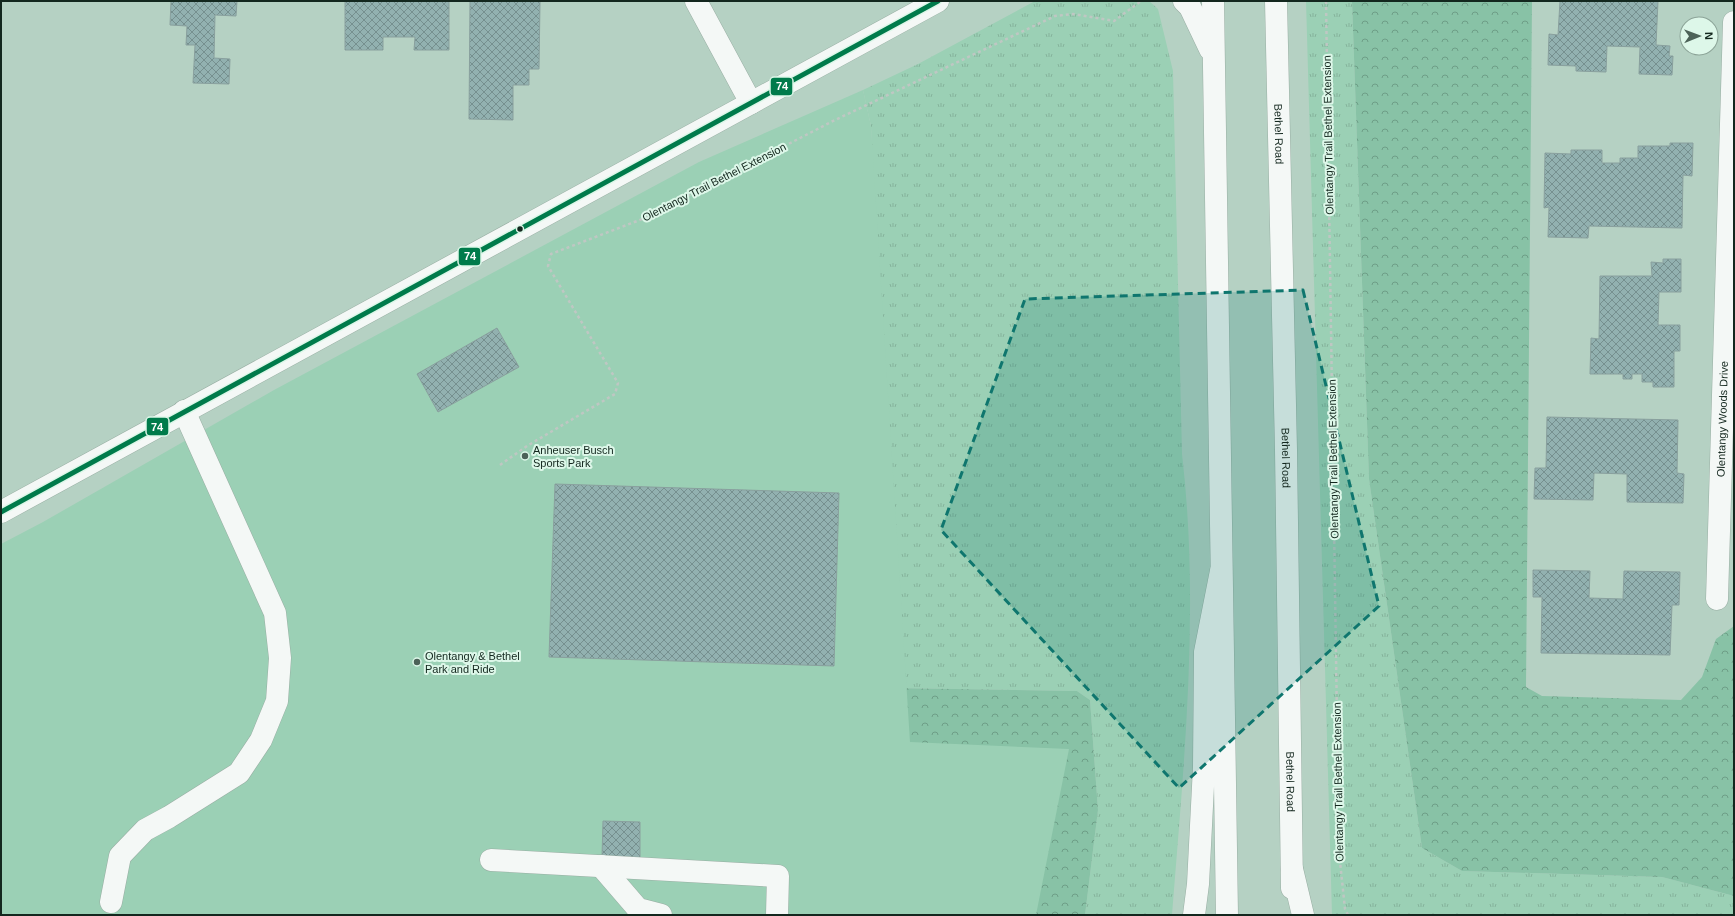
<svg xmlns="http://www.w3.org/2000/svg" width="1735" height="916" font-family="Arial,sans-serif">
  <defs>
    <pattern id="grass-tufts" width="24" height="20" patternUnits="userSpaceOnUse"><rect width="24" height="20" fill="#9bd0b5"/><path d="M3 7l-1-3M5 7V3M7 7l1-3M15 17l-1-3M17 17v-4M19 17l1-3" fill="none" stroke="#85b39b"/></pattern>
    <pattern id="forest-crowns" width="20" height="18" patternUnits="userSpaceOnUse"><rect width="20" height="18" fill="#88c2a6"/><path d="M2 6a3 3 0 1 1 6 0M12 15a3 3 0 1 1 6 0" fill="none" stroke="#6e9e87"/></pattern>
    <pattern id="building-cross-hatch" width="8" height="8" patternUnits="userSpaceOnUse"><rect width="8" height="8" fill="#92b1b0"/><path d="M0 0l8 8M0 8l8-8" fill="none" stroke="#76908f"/></pattern>
  </defs>
  <rect width="100%" height="100%" fill="#b5d1c3"/>
  <path fill="url(#grass-tufts)" d="M1035,1H1149L1158,9L1173,71L1182,454C1200,607 1184,762 1172,915H1085L1098,810L1090,700L1077,691L893,688L871,126L863,90L918,64Z
    M1306,1H1352L1369,479L1422,848L1462,871L1662,877L1734,896V915H1332Z"/>
  <path fill="url(#forest-crowns)" d="M1352,1H1532L1526,687L1542,696L1681,700L1702,677L1716,639L1734,626V896L1662,877L1462,871L1422,848L1369,479Z
    M593,688H893L1077,691L1090,700L1098,810L1085,915H971Z"/>
  <path fill="#9bd0b5" d="M863,90L871,126L910,742L1069,749L1036,915H1V544L43,522L274,390L699,162Z"/>
  <path fill="url(#building-cross-hatch)" stroke="#89a09e" d="M171,1H237L236,16L215,15L214,58L230,59L229,84L193,83L195,45H186L187,26L170,25Z
    M345,1H449V50H414L415,37H383V50H345Z
    M470,1H540L539,69H529V85H513V120L469,119Z
    M1560,1H1658L1656,45L1670,46L1669,56H1673L1672,75L1639,74L1640,47L1607,46L1606,72L1576,71V66L1548,65L1549,34L1558,35Z
    M1670,143H1693L1692,176L1683,175L1682,228L1589,226L1588,238L1548,237L1549,207L1544,208L1545,153L1571,154V150H1602V163H1620V158H1638V146H1670Z
    M1663,259H1681V292H1659L1658,325H1680V351H1674V387H1653V382H1642V374H1632V379H1623V374H1590L1591,338L1599,339L1600,276H1652L1651,262L1663,263Z
    M497,328L519,367L438,412L417,374Z
    M1547,417L1678,420L1677,473L1684,474L1683,503L1627,502V474L1594,473L1593,500L1534,499L1535,468H1546Z
    M555,484L839,493L834,666L549,657Z
    M1533,570L1590,571L1589,598L1623,599L1624,571L1680,572L1679,605H1672L1670,655L1541,653L1542,597H1533Z
    M603,821L640,822V858L602,857Z"/>
  <g fill="none" stroke-linecap="round" stroke-linejoin="round">
    <defs>
      <g id="minor">
        <path d="M696,1L751,103"/>
        <path id="s1" d="M1717,599L1734,22"/>
        <path d="M491,860L778,876L777,915"/>
        <path d="M601,866L638,909L661,915"/>
        <path d="M111,902L120,856L145,830L169,817L239,773L261,740L277,701L280,658L275,613L184,411"/>
      </g>
      <g id="major">
        <path d="M1184,1L1190,7L1210,49"/>
        <path d="M1213,1L1227,915"/>
        <path id="s2" d="M1276,1L1286,450L1292,888"/>
        <path d="M1,512L938,1"/>
      </g>
      <path id="highway" d="M1292,869L1303,915
        M1194,915L1198,884L1204,767L1205,652L1221,571"/>
    </defs>
    <use href="#minor" stroke="#98aea3" stroke-width="23"/>
    <use href="#major" stroke="#98aea3" stroke-width="23"/>
    <use href="#highway" stroke="#98aea3" stroke-width="23"/>
    <path stroke="#bfc7c3" stroke-width="2.5" stroke-dasharray="3 3" stroke-linecap="butt" d="M1326,1L1339,852L1345,909L1348,915
      M500,465L527,446L615,394L618,383L548,266L551,254L645,218L835,120L1055,16L1073,14L1114,21L1141,1"/>
    <use href="#minor" stroke="#f4f8f6" stroke-width="22"/>
    <use href="#major" stroke="#f4f8f6" stroke-width="22"/>
    <use href="#highway" stroke="#f4f8f6" stroke-width="22"/>
    <defs>
      <path id="bus-1" d="M1,512L938,1"/>
    </defs>
    <use href="#bus-1" stroke="#ddf7e9" stroke-width="8"/>
    <use href="#bus-1" stroke="#007b4b" stroke-width="5"/>
  </g>
  <path fill="#0f766e" fill-opacity="0.2" stroke="#0f766e" stroke-width="3" stroke-dasharray="8 5" stroke-linejoin="round" d="M1303,290L1379,606L1179,788L941,530L1025,299Z"/>
  <circle fill="#13271e" stroke="#ddf7e9" stroke-width="1.5" cx="520" cy="229" r="3.5"/>
  <g fill="#4c6258" stroke="#ddf7e9" stroke-width="1.5">
    <circle cx="525" cy="456" r="4"/>
    <circle cx="417" cy="662" r="4"/>
  </g>
  <g text-anchor="middle" dominant-baseline="central" stroke-width="4" stroke-linejoin="round" paint-order="stroke">
    <g font-size="11" fill="#13271e" stroke="#ddf7e9">
      <text stroke="none"><textPath href="#s2" startOffset="133">Bethel Road</textPath></text>
      <text transform="translate(1328 135) rotate(-91)">Olentangy Trail Bethel Extension</text>
      <text transform="translate(714 182) rotate(-27)">Olentangy Trail Bethel Extension</text>
      <text stroke="none"><textPath href="#s1" startOffset="180">Olentangy Woods Drive</textPath></text>
      <text stroke="none"><textPath href="#s2" startOffset="457">Bethel Road</textPath></text>
      <text transform="translate(1333 459) rotate(-91)">Olentangy Trail Bethel Extension</text>
      <text stroke="none"><textPath href="#s2" startOffset="781">Bethel Road</textPath></text>
      <text transform="translate(1338 782) rotate(-91)">Olentangy Trail Bethel Extension</text>
    </g>
    <g font-size="11" fill="#13271e" stroke="#ddf7e9" text-anchor="start">
      <text x="533" y="450">Anheuser Busch<tspan x="533" dy="13">Sports Park</tspan></text>
      <text x="425" y="656">Olentangy &amp; Bethel<tspan x="425" dy="13">Park and Ride</tspan></text>
    </g>
  </g>
  <g stroke="#ddf7e9" stroke-width="1.5">
    <rect x="770" y="77" width="23" height="19" rx="4" fill="#007b4b"/>
    <rect x="458" y="247" width="23" height="19" rx="4" fill="#007b4b"/>
    <rect x="146" y="417" width="23" height="19" rx="4" fill="#007b4b"/>
  </g>
  <g font-size="11" text-anchor="middle" font-weight="bold" fill="#fff">
    <text x="782" y="90">74</text>
    <text x="470" y="260">74</text>
    <text x="157" y="431">74</text>
  </g>
  <rect width="1735" height="916" fill="none" stroke="#13271e" stroke-width="4"/>
  <g transform="translate(1699 36) rotate(89)"><circle r="19" fill="#ddf7e9" stroke="#8ca498"/>
  <path d="M0-3L7 15L0 10L-7 15Z" fill="#4c6258"/>
  <text y="-6" font-size="11" font-weight="bold" text-anchor="middle" fill="#13271e">N</text>
  </g>
</svg>
